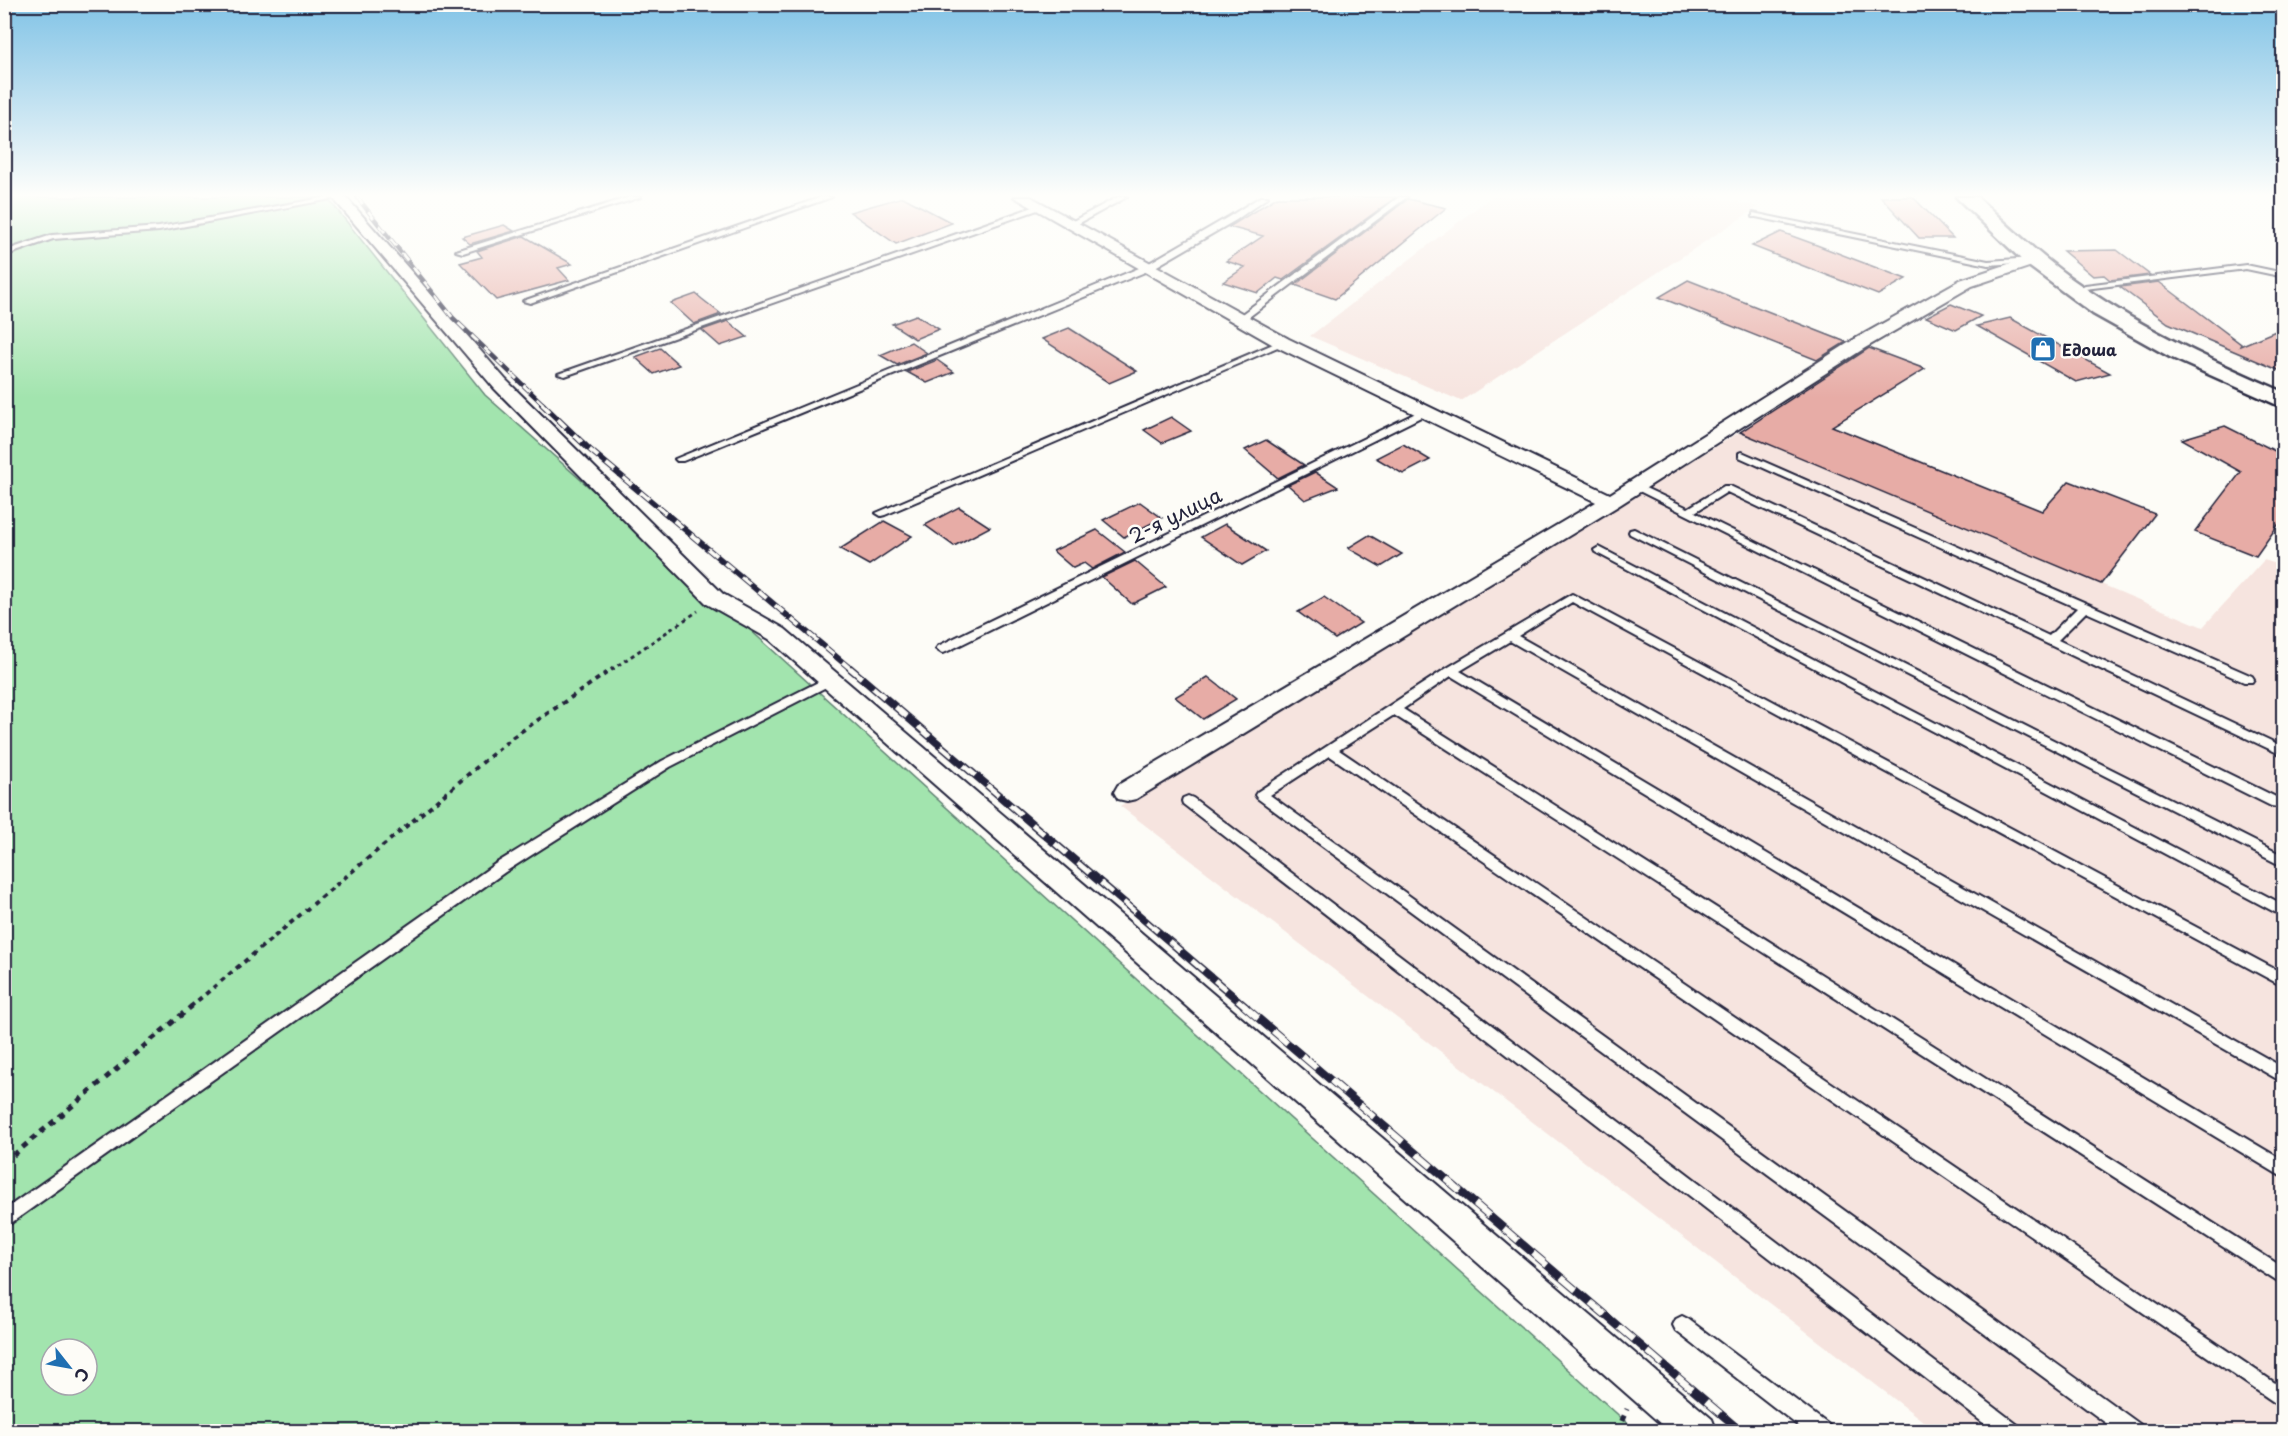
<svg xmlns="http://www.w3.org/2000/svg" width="2288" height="1436" font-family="'Playpen Sans',sans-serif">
  <rect width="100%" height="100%" fill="#fdfcf7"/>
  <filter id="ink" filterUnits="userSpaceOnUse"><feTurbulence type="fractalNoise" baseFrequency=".0167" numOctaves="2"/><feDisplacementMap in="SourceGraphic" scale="12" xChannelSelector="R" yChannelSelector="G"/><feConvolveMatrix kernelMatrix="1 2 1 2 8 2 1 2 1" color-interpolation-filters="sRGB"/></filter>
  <g filter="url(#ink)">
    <path fill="#f6e4df" d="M1491,197H1715L1758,207L1461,401L1310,336Z
      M1740,432L2203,627L2264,560L2283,566V1431H1936L1120,806Z"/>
    <path fill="#a2e4ae" stroke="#628374" stroke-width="1.5" fill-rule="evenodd" d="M5,197H327L485,395L727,609L1636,1431L5,1432ZM51,1349H87V1385H51Z"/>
    <path fill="#e7aca6" stroke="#22223b" stroke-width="1.5" d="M903,197L952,223L896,244L850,212Z
      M1277,197H1396L1283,280L1277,278L1258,293L1223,282L1245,267L1226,261L1263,236L1229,227Z
      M1881,197H1913L1953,238H1919Z
      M1408,199L1446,208L1335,299L1295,285Z
      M504,225L514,231L470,244L462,237Z
      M1781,232L1814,244L1906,279L1878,295L1752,246Z
      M524,236L572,264L558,268L569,280L496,300L460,263L482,257L477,251Z
      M2117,250L2150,275L2110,280L2104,275L2093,276L2063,251Z
      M1688,280L1846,342L1817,360L1659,297Z
      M2159,282L2241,344L2240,346L2283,328V372L2168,323L2120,287Z
      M696,294L702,299L721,314L694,324L671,303Z
      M1951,304L1981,316L1956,330L1926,317Z
      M916,315L939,329L915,339L892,324Z
      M2010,318L2110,373L2076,382L1977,326Z
      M728,321L747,337L720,346L702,330Z
      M1069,328L1137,371L1109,383L1042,339Z
      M911,342L927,353L897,365L880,355Z
      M660,348L679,365L654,374L635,357Z
      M1869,348L1925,369L1832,426L2042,511L2069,481L2155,514L2101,584L1740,432Z
      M937,360L954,372L927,383L907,372Z
      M1171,417L1191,431L1162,443L1144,430Z
      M2225,426L2283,455V518L2256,556L2195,532L2241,472L2182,439Z
      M1266,440L1304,465L1278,478L1245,450Z
      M1403,444L1430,460L1403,474L1376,458Z
      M1315,472L1338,487L1305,500L1288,485Z
      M1140,502L1162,518L1124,537L1103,520Z
      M959,507L990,527L954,546L925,525Z
      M884,521L912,536L869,565L840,549Z
      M1225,524L1266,551L1242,565L1201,537Z
      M1097,530L1125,552L1092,569L1084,563L1073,568L1053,551Z
      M1369,535L1402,554L1381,567L1348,548Z
      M1135,561L1166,587L1132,604L1102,577Z
      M1324,597L1361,623L1335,639L1298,612Z
      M1208,677L1236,699L1203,719L1175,697Z"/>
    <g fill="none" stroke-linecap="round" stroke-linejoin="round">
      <defs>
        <path id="service" d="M328,197H342L159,231L53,239L4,256V251L52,235L159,227Z
          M630,197H641L463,253L456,251Z
          M822,197H832L530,303L523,301Z
          M1118,197H1127L1076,225L1069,223Z
          M1260,197H1268L1236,220L1150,270L683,461H677L675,459L1144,266L1230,216Z
          M1399,197H1407L1245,320H1239V316Z
          M1039,205L1046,207L565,376L558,374Z
          M1753,213L1988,261L2032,258L2036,260L2032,262L1988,265L1756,217H1753Z
          M2246,265L2284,273V277L2246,269L2085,289L2081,287L2085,285Z
          M2278,287H2284V292L2278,291Z
          M1280,341L1287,343L885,515L881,516L876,513Z
          M1424,409L1427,410V414L946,652L942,653L936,649L938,646Z
          M1742,452L2252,676L2254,679L2252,682H2244L2086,612L2058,640L2284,747V756L1727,492L1695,512L2278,798H2284V808L2271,806L1631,487L1636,484L1639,485L1688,508L1724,486H1730L2049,636L2077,608L1739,457V453Z
          M1634,529L2284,856V867L1630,534L1629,532L1630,530Z
          M1599,547L2284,905V917L1595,552L1594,550Z
          M1572,594L2284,974V987L1572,602L1518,636L2284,1068V1083L1510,641L1460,671L2284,1161V1178L1451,676L1403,709L2284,1268V1286L1394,715L1339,750L2284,1389V1409L1330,756L1270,795L2141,1425L2143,1432H2118L1257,798L1255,795L1257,792L1447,668Z
          M830,676L836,680L834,683L670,767L505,872L4,1228V1210L495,864L662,761Z
          M1188,796L1193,798L2018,1425L2020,1432H1995L1183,804L1182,801L1183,798Z
          M1682,1316L1688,1319L1829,1425L1831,1432H1806L1676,1331L1673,1325L1676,1319Z"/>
        <path id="minor" d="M332,197H346L506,380L723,594L785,629L1712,1419L1717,1432H1670L769,639L707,604L494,388Z
          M1014,197H1031L1289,339L1610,494L1853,340L1960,280L2036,255L2044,260L2041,263L1972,286L1865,348L1618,506L1136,799L1127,801L1118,799L1114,792L1118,785L1596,502L1277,347Z"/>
        <path id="secondary" d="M1956,197H1977C2012,229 2046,262 2085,288C2147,331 2215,362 2284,392V408L2170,357L2093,314L2026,264Z"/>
      </defs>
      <use href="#service" stroke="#22223b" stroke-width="4"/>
      <use href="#minor" stroke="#22223b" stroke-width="4"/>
      <use href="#secondary" stroke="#22223b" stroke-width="5"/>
      <path stroke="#22223b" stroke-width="3" stroke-dasharray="4 4" stroke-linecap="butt" d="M611,670L698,611"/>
      <path stroke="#22223b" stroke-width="4" stroke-dasharray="5 5" stroke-linecap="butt" d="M190,1007L513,737L614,668"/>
      <path stroke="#22223b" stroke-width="5" stroke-dasharray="6 6" stroke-linecap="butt" d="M4,1163L192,1006
        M1617,1432L1627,1409"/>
      <use href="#service" fill="#fdfcf7" fill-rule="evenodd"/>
      <use href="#minor" fill="#fdfcf7" fill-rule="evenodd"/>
      <use href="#secondary" fill="#fdfcf7" fill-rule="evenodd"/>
      <defs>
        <path id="rail-far3" d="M357,197L453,318L544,405"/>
        <path id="rail-far2" d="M542,404L589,449L852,670"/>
        <path id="rail-far1" d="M850,668L1246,1007"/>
        <path id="rail" d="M1244,1006L1742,1432"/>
      </defs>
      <use href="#rail-far3" stroke="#22223b" stroke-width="4.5"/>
      <use href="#rail-far2" stroke="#22223b" stroke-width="6"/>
      <use href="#rail-far1" stroke="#22223b" stroke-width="8"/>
      <use href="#rail" stroke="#22223b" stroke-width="8"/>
      <use href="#rail-far3" stroke="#fdfcf7" stroke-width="3" stroke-dasharray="9" stroke-linecap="butt"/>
      <use href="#rail-far2" stroke="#fdfcf7" stroke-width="4" stroke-dasharray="11" stroke-linecap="butt"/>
      <use href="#rail-far1" stroke="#fdfcf7" stroke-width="5" stroke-dasharray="15" stroke-linecap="butt"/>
      <use href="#rail" stroke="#fdfcf7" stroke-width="6" stroke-dasharray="19" stroke-linecap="butt"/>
    </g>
  </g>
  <linearGradient id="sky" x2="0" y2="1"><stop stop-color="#81c3e6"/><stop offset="0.49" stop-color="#fefefb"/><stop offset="1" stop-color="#fefefb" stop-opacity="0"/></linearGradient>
  <rect width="2288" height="398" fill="url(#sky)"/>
  <defs>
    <symbol id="shop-square" viewBox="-11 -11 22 22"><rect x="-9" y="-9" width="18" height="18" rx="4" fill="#1f6fb2" stroke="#fdfcf7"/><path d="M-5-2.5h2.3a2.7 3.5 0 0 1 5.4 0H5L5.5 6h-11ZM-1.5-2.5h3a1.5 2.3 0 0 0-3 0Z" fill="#fff"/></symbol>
  </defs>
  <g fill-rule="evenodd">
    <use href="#shop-square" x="2028" y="334" width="30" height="30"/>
  </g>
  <g text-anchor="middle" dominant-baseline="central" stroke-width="5" stroke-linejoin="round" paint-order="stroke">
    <g font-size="16" font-weight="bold" fill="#22223b" stroke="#fdfcf7" text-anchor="start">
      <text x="2062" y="349">Едоша</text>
    </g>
    <g font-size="20" fill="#22223b" stroke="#fdfcf7">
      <text transform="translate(1175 515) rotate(-26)">2-я улица</text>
    </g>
  </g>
  <rect width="2288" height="1436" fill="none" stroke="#fdfcf7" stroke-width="24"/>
  <rect x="12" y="12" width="2264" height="1412" fill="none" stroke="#22223b" stroke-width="2" filter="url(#ink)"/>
  <g transform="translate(69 1367) rotate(121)"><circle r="28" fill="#fdfcf7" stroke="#a5a5ac" stroke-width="1.5"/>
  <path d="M0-4.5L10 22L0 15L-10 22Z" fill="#1f6fb2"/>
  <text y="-9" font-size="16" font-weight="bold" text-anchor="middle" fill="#22223b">С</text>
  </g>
</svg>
